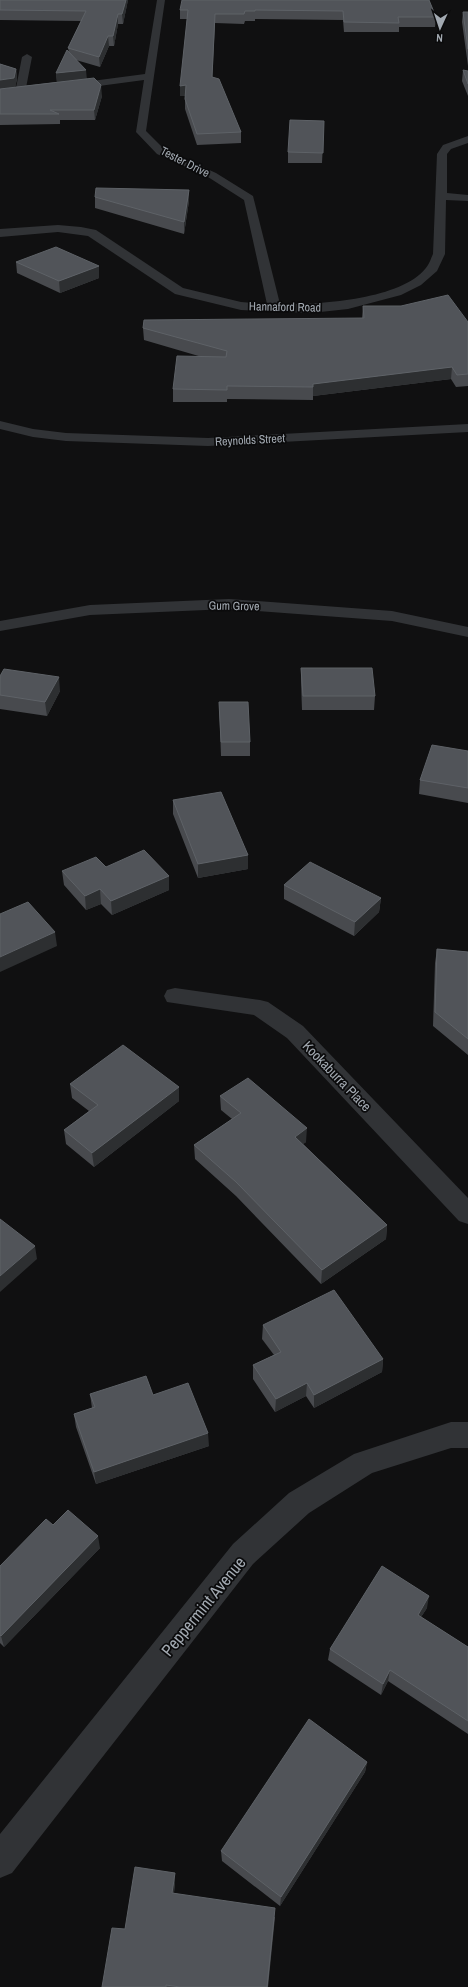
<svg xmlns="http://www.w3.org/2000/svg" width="468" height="1987" font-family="'Archivo Narrow',sans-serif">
  <rect width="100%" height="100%" fill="#101011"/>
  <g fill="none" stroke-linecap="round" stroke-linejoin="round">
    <path fill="#313336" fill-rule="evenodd" d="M157,0H165L146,131L165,150L216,173L253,196L280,304C316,305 406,300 428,265C430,262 431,258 433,254L437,154L443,145L468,136V143L451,149L447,154V193L468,195V201L446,200L445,254L437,271L421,285L401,295L348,309L311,313L241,310L175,294L88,236L58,232L0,237V229L58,225L81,227L96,230L183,288L241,302L267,304L244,200L208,177L157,154L136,132L144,80L69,90L64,87L69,84L145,74Z
      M27,54L32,57L25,93L20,96L15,93L22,57Z
      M0,421L33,429L66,433L208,438L468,424V432L208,446L66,441L33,437L0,429Z
      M229,599L392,611L468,627V637L392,621L229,609L90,615L0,631V621L90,605Z
      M175,988L260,1000L268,1002L303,1026L468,1198V1224L459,1221L287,1038L254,1015L167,1002L164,996L167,990Z
      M451,1422H468V1448H451L372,1473L309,1513L253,1564L12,1873L0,1878V1834L233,1544L289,1493L354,1454Z"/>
  </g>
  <path fill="#484a4e" d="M0,0H128L123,24H118L114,46H109L100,67L76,60L86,78L102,96L95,120H60V124L0,125V64L16,69L17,79L15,87L57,82L56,73L69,52L68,48L81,21L0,20Z
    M429,0L436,17L435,27H399V32H344L343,20L255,19V21H245L244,24L215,23L212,77L241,132V143L197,145L185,109V96H180L187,19H180V10Z
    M463,12H468V66L462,22Z
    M463,70L468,71V96L462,81Z
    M324,121L322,163H288V152Z
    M189,190V201L184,234L95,208V197Z
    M16,262L99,266V278L60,293L17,273Z
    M363,306L468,322V386L456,387L451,379L313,396V400L227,399V402H173V389L202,357L144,340L143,328L362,318Z
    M301,668L375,696L374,710H302L301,682Z
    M0,676L60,691L47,716L0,709Z
    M219,702L250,742V756H221Z
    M468,751V803L419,794L420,780Z
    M173,800L248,855V869L198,878L173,814Z
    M106,867L169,876V890L112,915L101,904L86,910L64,885L62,871Z
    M284,885L381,898L379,912L354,936L284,899Z
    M437,949L468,952V1055L433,1026L435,963Z
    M70,1084L179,1101L94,1167L66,1144L64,1130L89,1111L72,1098Z
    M220,1096L306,1142L303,1144L387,1225L386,1239L321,1284L236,1196L195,1159L194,1145L232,1119L221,1110Z
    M263,1325L383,1359L382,1372L314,1408L306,1396L275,1412L253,1379V1365L274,1355L262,1339Z
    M90,1394L153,1395L209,1446L96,1484L76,1427L74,1414L92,1408Z
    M53,1525L100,1548L4,1647L0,1643V1566Z
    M427,1608L421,1617L468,1647V1734L388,1681L381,1695L328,1660L330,1649Z
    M367,1762L365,1772L280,1906L222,1861L221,1851Z
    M175,1882L174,1893L275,1917L268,1987H102L125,1929Z"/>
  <path fill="#2d2f31" d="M126,0H128L123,24L122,14Z
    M118,14V24L114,46L113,36Z
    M215,14V23L212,87V77Z
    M108,36L109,46L100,67L99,57Z
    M16,69L17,79L15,89L0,91V80Z
    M86,70L87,80L57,84L56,73Z
    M101,85L102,96L95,120L94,110Z
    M186,85V96H180V86Z
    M189,190V201L184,234V222Z
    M99,266V278L60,293L59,281Z
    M452,367L451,379L313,396V384Z
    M59,677L60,691L47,716L45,702Z
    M248,855V869L198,878V864Z
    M169,876V890L112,915L111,901Z
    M100,889L101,904L86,910L85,896Z
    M381,898L379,912L354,936L355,922Z
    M55,932L57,946L0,972V957Z
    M179,1087V1101L94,1167L92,1153Z
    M307,1128L306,1142L294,1151L295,1137Z
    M387,1225L386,1239L321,1284L322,1270Z
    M35,1246L37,1259L0,1292V1276Z
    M383,1359L382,1372L314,1408V1395Z
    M307,1383L306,1396L275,1412L276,1399Z
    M208,1433L209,1446L96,1484L94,1472Z
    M98,1536L100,1548L4,1647L1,1636Z
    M429,1596L427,1608L415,1626L418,1615Z
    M390,1670L388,1681L381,1695L383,1684Z
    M367,1762L365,1772L280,1906L281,1897Z
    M175,1873V1882L173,1902L172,1893Z"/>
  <path fill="#515459" stroke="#5e6267" d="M0,0H126L122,14H118L113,36H108L99,57L68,48L86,11L0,10Z
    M182,0H429L436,17H398L399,23L344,22L343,11L255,10V11H245L244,14H215L212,77L219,79L241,132L197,134L185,99L186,85L180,86L188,10H180Z
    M463,12H468V49Z
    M67,50L86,70L56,73Z
    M0,64L16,69L14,78L0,80Z
    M463,70L468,71V84Z
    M94,78L101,85L94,110H50L59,114H0V89Z
    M290,120L324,121L323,153L288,152Z
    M96,188L189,190L184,222L95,197Z
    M56,247L99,266L59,281L16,262Z
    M448,295L468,322V374L457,375L452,367L313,384V387L227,386V390L173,389L177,356L226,357L227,351L143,328L144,320L364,318L363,306H401Z
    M301,668H372L375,696H303Z
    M4,669L59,677L45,702L0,695V676Z
    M219,702H248L250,742H221Z
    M432,745L468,751V788L420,780Z
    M221,792L248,855L198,864L173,800Z
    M144,850L169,876L111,901L100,889L85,896L62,871L96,857L106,867Z
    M310,862L381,898L355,922L284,885Z
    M28,902L55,932L0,957V914Z
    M437,949L468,952V1039L435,1012Z
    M123,1045L179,1087L92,1153L64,1130L98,1105L70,1084Z
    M248,1078L307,1128L295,1137L387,1225L322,1270L236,1182L194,1145L241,1113L220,1096Z
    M0,1219L35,1246L0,1276Z
    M334,1290L383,1359L314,1395L307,1383L276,1399L253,1365L281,1352L263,1325Z
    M146,1376L153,1395L188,1383L208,1433L94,1472L74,1414L95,1407L90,1394Z
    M68,1510L98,1536L1,1636L0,1635V1566L46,1519L53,1525Z
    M382,1566L429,1596L418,1615L468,1647V1721L390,1670L383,1684L330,1649Z
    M309,1719L367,1762L281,1897L221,1851Z
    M135,1867L175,1873L172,1893L275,1908L267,1987H180L166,1985V1987H102L112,1928L125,1929Z"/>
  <g text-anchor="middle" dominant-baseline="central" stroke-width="3.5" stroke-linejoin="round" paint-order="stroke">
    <g font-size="12" fill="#a2a9b1" stroke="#0b0b0c">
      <text transform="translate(185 162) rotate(27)">Tester Drive</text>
      <text transform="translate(285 307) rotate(1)">Hannaford Road</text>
      <text transform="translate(250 440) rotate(-3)">Reynolds Street</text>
      <text transform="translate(234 606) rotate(1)">Gum Grove</text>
    </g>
    <g font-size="14" fill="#a2a9b1" stroke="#0b0b0c">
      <text transform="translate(337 1076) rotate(46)">Kookaburra Place</text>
    </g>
    <g font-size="17" fill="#a2a9b1" stroke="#0b0b0c">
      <text transform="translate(203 1606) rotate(-51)">Peppermint Avenue</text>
    </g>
  </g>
  <g transform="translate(440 28) rotate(183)" stroke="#0b0b0c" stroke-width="3" paint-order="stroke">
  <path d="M0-3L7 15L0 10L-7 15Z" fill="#a2a9b1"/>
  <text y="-6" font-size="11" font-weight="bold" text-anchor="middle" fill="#a2a9b1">N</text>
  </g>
</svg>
